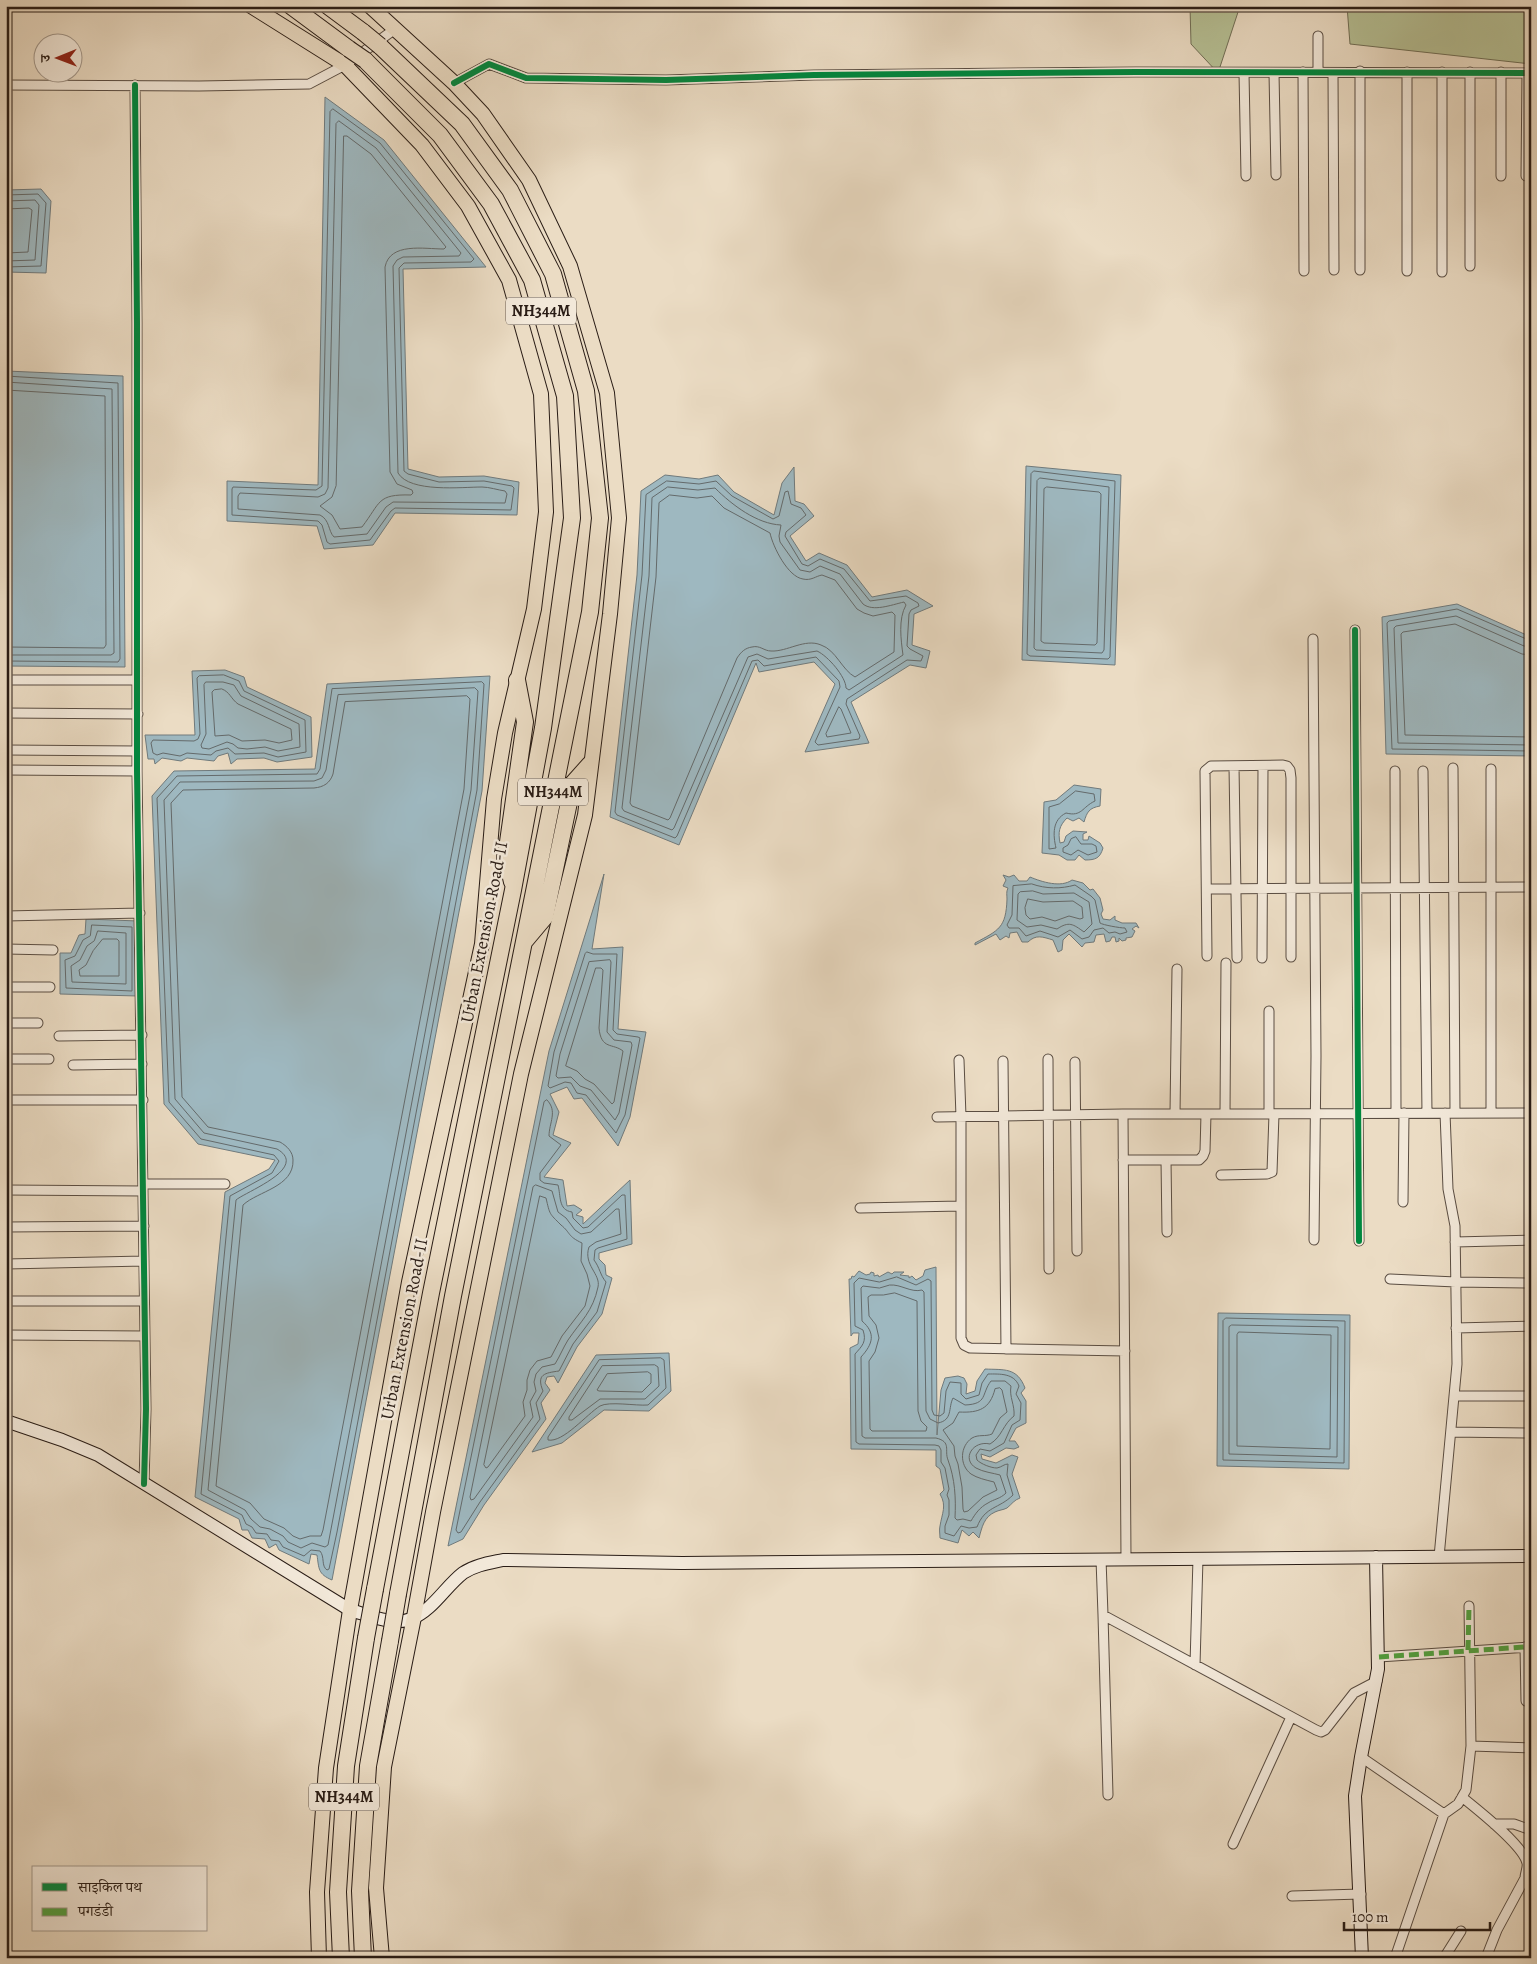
<svg xmlns="http://www.w3.org/2000/svg" width="1537" height="1964" font-family="Alegreya,'Noto Serif Devanagari',serif">
  <rect width="100%" height="100%" fill="#ebdcc4"/>
  <filter id="stains"><feTurbulence type="fractalNoise" baseFrequency=".004" numOctaves="4"/><feColorMatrix values="0 0 0 0 .2 0 0 0 0 .09 0 0 0 0 .02 0 0 0 .5 -.17"/></filter>
  <radialGradient id="worn" r=".72"><stop offset=".6" stop-color="#630" stop-opacity="0"/><stop offset="1" stop-color="#630" stop-opacity=".3"/></radialGradient>
  <path fill="#b6c095" stroke="#706e56" d="M1190,6H1240L1218,73L1191,44Z
    M1347,6H1531V64L1350,44Z"/>
  <path fill="#9eb8c0" stroke="#707a7c" d="M325,97L384,140L486,267L403,269L408,469L439,477L484,476L519,482L517,515L395,513L373,545L324,549L317,526L227,521V481L318,485Z
    M41,189L51,201L46,273L6,272V190Z
    M6,371L123,376L125,667L6,666Z
    M1026,466L1121,475L1115,665L1022,660Z
    M794,467L795,501L804,504L814,516L790,536L806,561L819,553L847,565L872,597L907,590L933,606L914,614L912,645L930,651L926,668L910,665L851,702L869,743L805,752L835,684L814,662L759,672L756,663L679,845L610,817L637,575L641,491L665,475L699,479L718,475L734,492L774,515L782,483Z
    M1457,604L1531,637V756L1386,754L1382,617Z
    M225,670L244,677L247,687L311,717L312,757L277,762L264,758L237,759L231,764L228,753L218,756L214,761L187,758L181,761L162,758L155,764L154,759H148L145,735H195L192,671Z
    M490,676L482,791L332,1580C318,1574 319,1569 317,1555L311,1554L309,1564L279,1550L276,1544L269,1548L265,1539L252,1538L248,1530H242L239,1519L195,1497L225,1192L269,1169L275,1160L198,1144L164,1104L152,796L174,771L315,769L327,684Z
    M1074,785L1101,789L1100,806C1089,808 1087,812 1084,822L1079,818L1073,821L1067,818C1059,826 1058,832 1060,843L1064,842L1066,836L1073,831L1087,832L1083,834V840H1088L1089,836L1100,843L1103,848C1100,858 1096,860 1085,860L1079,855L1075,860H1067L1059,855L1042,853L1044,802L1056,800Z
    M604,874L592,949L623,947L618,1029L646,1032L630,1117L618,1146L582,1098L574,1099L567,1087L550,1094L559,1112L553,1135L571,1143L544,1177L563,1180L567,1206L574,1205L582,1210L576,1215L583,1217V1224L630,1180L632,1244L599,1253V1259L605,1265L606,1275L612,1278L602,1314L577,1347L558,1383L554,1376L547,1377L545,1383L550,1390L541,1403L546,1419L484,1505L463,1539L448,1546L549,1051Z
    M1003,875L1009,877L1014,875L1019,881H1027L1030,877C1042,882 1061,888 1072,880L1083,883L1090,890L1093,889L1100,898L1103,910L1101,914L1103,919L1110,920L1115,916V920L1122,923H1136L1139,928L1136,926L1132,929L1135,931L1132,937L1126,938V940L1122,941L1119,938V941L1116,942L1115,937H1112L1110,941L1106,942L1104,934L1096,935L1094,942L1085,943L1082,947L1069,934L1063,940L1062,950L1058,952L1053,940C1043,937 1036,934 1028,942H1022L1017,932L1010,933L1009,938L1006,936L1000,940L996,934L975,945V943C999,930 1006,928 1007,899C1007,895 1006,892 1008,888L1003,886L1006,880Z
    M86,919L138,921V996L60,994V953H71L79,935L85,934Z
    M936,1267L937,1435L941,1390L945,1378L958,1376L964,1378L967,1384L966,1394L975,1391L977,1381L985,1369C1004,1370 1017,1367 1025,1388L1021,1393L1026,1401V1423L1016,1428L1009,1441H1015L1019,1447L1014,1449L1006,1448L990,1457L981,1454L982,1459L996,1463L1012,1455L1018,1457L1012,1474L1020,1498C1014,1500 1012,1504 1007,1508C1003,1510 999,1510 995,1512C984,1517 982,1527 979,1538L973,1532L969,1536L962,1530L958,1543L940,1538C940,1534 939,1530 940,1526C942,1513 947,1506 940,1494L944,1490L940,1469L936,1466V1450L851,1449L850,1348L858,1344L859,1333H853L851,1336L849,1279H851L852,1276L854,1277L859,1271L866,1275L870,1274L871,1272L874,1273V1276L878,1275L879,1277L888,1272L892,1274L894,1272H904L900,1275L909,1276V1278L912,1276L916,1280L923,1276L925,1270Z
    M1218,1313L1350,1315L1349,1469L1217,1466Z
    M669,1353L671,1391L649,1411L604,1410L562,1443L532,1452L596,1355Z"/>
  <g fill="none" stroke-linecap="round" stroke-linejoin="round">
    <path stroke="#646a6b" stroke-width="1" d="M333,109L380,143L474,259L471,262L404,263L399,268L404,471L408,474L439,482L484,481L512,486L514,488L511,510L395,508L391,511L370,540L330,544L327,542L322,525L318,521L232,515V489L233,487L316,490L322,486L330,112Z
      M339,121L376,148L461,253L459,256L403,257L397,260L393,266L398,473C410,493 462,487 482,487C489,487 498,490 505,491L507,494L505,503L393,502L386,507L367,534L334,537C328,531 330,520 320,515L238,509V496L240,493L318,497L325,494L328,488L336,124Z
      M344,136H347L371,154L446,247L444,249C424,249 390,242 385,267L390,472L397,484L412,490L413,493L411,495C377,494 381,502 362,527L340,529L332,515L320,506L332,497L336,486Z
      M6,195L38,194L46,203L41,266L6,267
      M6,201L35,200L39,205L35,260L6,261
      M6,209L29,208L32,210L28,252L6,253
      M6,376L118,383L120,659L118,662L6,661
      M6,382L112,389L114,653L111,655H6
      M6,390L105,396L106,645L104,648L6,647
      M1034,471L1115,481L1110,657L1108,659L1030,656L1027,654L1031,474Z
      M1040,478L1109,487L1104,650L1102,653L1036,650L1034,648L1037,481Z
      M667,481L699,484L716,481L732,496L773,519L779,516L785,492L788,491L791,504L801,508L806,515L786,532L785,536L802,564L808,566L820,559L844,569L870,601L906,596L918,603L919,606L911,610L909,614L907,646L910,649L923,656L921,661L907,660L847,699L846,704L860,736L859,739L818,745L815,742L840,687L839,681L816,657L764,666L758,660L752,661L677,836L675,838L617,815L615,812L642,575L646,495Z
      M668,487L698,490L715,488C732,505 757,524 781,525L779,536L780,542L800,570L810,572L820,566L840,574L863,604C873,612 891,605 904,602L906,605C898,619 901,640 903,655L849,690L846,688C846,677 828,656 817,651L768,659L757,654L748,657L674,828L672,830L624,811L622,808L649,576L652,498Z
      M1047,487L1099,492L1101,494L1097,643L1095,645L1044,643L1041,641L1044,489Z
      M670,495L697,498L712,496L724,508L770,533C773,547 788,577 803,579C811,581 816,576 822,575L835,580L857,609L864,613L873,616L892,612L895,615L894,652L855,677C842,670 836,650 821,645C805,638 787,652 771,651C764,651 760,645 752,647C745,648 741,652 737,658L670,818L668,820L632,806L630,803L656,577L659,503Z
      M1531,641L1457,609L1389,621L1387,623L1392,749L1531,751
      M1531,647L1524,646L1456,616L1396,626L1394,628L1398,743L1531,745
      M1531,655L1522,654L1455,624L1403,632L1401,634L1405,735L1531,737
      M224,675L239,681L244,691L305,720L306,752L278,757L264,753L235,754L228,748L216,751L211,755L187,753L180,756L163,753L157,755L153,753L151,743L153,740L194,741L198,739L200,734L197,678L199,676Z
      M206,682H223L234,685L241,696L299,724L300,747L278,751L265,747L247,749L238,748L233,744L227,742L209,749L202,748L201,745L206,734L204,685Z
      M482,682L484,684L477,790L337,1532L329,1569L327,1570C321,1566 325,1557 320,1551L311,1550L304,1556L283,1547L279,1541L271,1540L267,1534L256,1533L252,1527L246,1524L242,1515L201,1494L230,1196L272,1173L279,1161L274,1155L201,1139L169,1102L157,798L177,776L317,774L320,769L332,689Z
      M475,688L478,691L471,790L328,1545L325,1547L312,1543L301,1548L288,1542L283,1536L270,1529L260,1527L251,1519L245,1510L208,1490L236,1200C245,1192 310,1168 277,1149L204,1133L175,1099L164,800L180,782L314,781L322,778L326,770L338,695Z
      M222,689C230,692 231,699 238,704L291,729L292,740L279,743L265,740L242,741L229,735L215,736L212,692L214,690Z
      M467,696L470,699L464,789L323,1530L321,1536H310L300,1539L293,1536L284,1528L264,1519L250,1503L216,1486L243,1205C258,1191 294,1187 293,1160C293,1152 287,1146 280,1142L208,1127L182,1097L171,803L183,790L314,788C324,787 330,783 333,774L345,702Z
      M839,707L841,709L851,733L827,737L826,734Z
      M1076,791L1094,794L1095,801C1082,807 1082,817 1066,813C1052,820 1053,835 1056,848L1049,849V807L1059,804Z
      M1076,837L1081,844H1092L1096,846L1097,852L1088,855L1078,850L1071,855L1063,852V848L1068,845L1071,839Z
      M1032,884C1046,889 1061,889 1075,885L1091,896L1095,900L1100,923C1103,925 1120,928 1125,928L1127,932L1120,934L1115,932L1109,933L1103,928L1094,930L1089,937L1082,939L1070,930L1058,937L1040,931L1026,936L1019,928H1009L1007,925L1012,915L1013,886Z
      M1033,891L1043,894L1074,893L1089,902L1092,924L1084,932C1073,924 1069,921 1057,929L1041,925L1027,927L1017,920L1018,894L1020,892Z
      M1028,899L1043,902L1073,901L1082,907L1083,918L1080,919L1069,916L1055,921L1042,917L1030,919L1026,915L1025,908Z
      M92,925L132,927V991L66,988L65,960L75,956L83,940L90,936Z
      M98,931L126,933V984L72,982L71,966L80,960L87,946L94,941Z
      M103,939H117L119,941V976H80L79,970L86,965L93,951Z
      M587,952L593,954H617L613,1030L617,1034L638,1037L640,1038L625,1115L616,1133L586,1095L577,1093L571,1083L565,1082L550,1088L548,1086L554,1052L585,954Z
      M610,960L611,962L607,1032L614,1040L631,1042L632,1045L619,1113L615,1120L591,1090L580,1086L571,1077L558,1078L556,1076L560,1054L589,962Z
      M596,968H601L603,970L599,1028C601,1050 613,1043 623,1051L614,1102L612,1104L594,1084L585,1079L577,1071L566,1066Z
      M547,1100C558,1111 549,1123 549,1136L561,1145L540,1173V1180L544,1183L558,1185C561,1196 558,1210 572,1212L573,1218L583,1228L588,1227L622,1195H625L627,1239L598,1248L595,1250L594,1260C600,1268 600,1275 606,1282L597,1312L573,1344L559,1371C545,1373 536,1374 543,1391L536,1403L540,1419L480,1502L461,1532L458,1533L456,1530L544,1102Z
      M536,1185L552,1191L558,1212L566,1218L575,1230L581,1234L591,1232L616,1209H619L621,1234L596,1242L589,1247C583,1265 601,1274 598,1287C593,1311 581,1321 568,1340C563,1348 560,1356 555,1364L542,1367L536,1374L534,1382L536,1391L530,1402L533,1417L474,1499L471,1500L470,1497L533,1187Z
      M540,1196L546,1198C550,1215 549,1213 561,1225C571,1233 567,1236 582,1243L581,1261L587,1274L590,1286L585,1306L562,1336L551,1357L537,1361L530,1370L527,1380V1390L523,1402L525,1416L488,1467L486,1468L484,1465Z
      M897,1277L916,1285L928,1279L931,1281L932,1410L934,1415L940,1416L944,1413L946,1391L950,1382L961,1383V1394L966,1399L979,1395L982,1383L988,1374C1000,1374 1014,1373 1019,1386L1016,1394L1021,1403L1020,1420L1012,1425L1004,1443L990,1451L980,1449L976,1455L977,1460C981,1464 991,1468 997,1468C1002,1467 1004,1464 1008,1464L1007,1475L1013,1495C999,1509 985,1506 977,1527L969,1528L961,1526L954,1536L945,1533V1526L949,1515V1500L947,1495L949,1489L945,1468L941,1462V1450L939,1446L935,1445L859,1444L856,1442L855,1354C862,1346 867,1342 863,1330L855,1326L854,1283L859,1278L879,1282Z
      M890,1285C901,1284 911,1293 922,1290L924,1292L926,1411L930,1419L938,1423C953,1420 948,1408 953,1398L965,1405C988,1404 981,1394 991,1381H1005L1011,1386C1009,1397 1015,1405 1014,1416C1003,1424 1002,1437 990,1444C973,1440 961,1459 976,1468C983,1472 993,1473 1000,1475L1006,1493C1000,1499 994,1499 988,1503C980,1507 975,1514 971,1521L963,1519L957,1520L955,1518C956,1498 955,1479 948,1460C944,1450 952,1442 936,1438H865L862,1436L861,1357C873,1344 876,1333 862,1321L861,1288L863,1286L879,1288Z
      M895,1293L917,1301L918,1411L921,1421L927,1427L926,1431H872L870,1429L869,1361L875,1352L879,1338L876,1325L869,1316L868,1297L871,1295H883Z
      M1226,1318L1345,1321L1344,1463L1223,1460V1321Z
      M1232,1325L1338,1327L1337,1457L1229,1454V1327Z
      M1239,1332L1331,1335L1330,1449L1237,1446V1335Z
      M661,1358L664,1360L666,1388L648,1405C636,1406 609,1401 600,1406C587,1414 563,1443 548,1440V1437L599,1360Z
      M655,1365L658,1367L659,1386L645,1399H600L572,1420H569V1417L602,1366Z
      M648,1372L651,1374V1383L642,1392L599,1391L597,1390L607,1374Z
      M1000,1388L1002,1390L1007,1412L1000,1418L992,1434C985,1437 979,1434 972,1438C960,1446 959,1465 971,1474C977,1478 986,1480 994,1482L997,1490L983,1497L968,1511L964,1512L963,1509L962,1487L958,1464L955,1456L954,1446L943,1430L953,1423L959,1412C979,1413 990,1409 995,1389Z"/>
    <defs>
      <path id="street" d="M1318,36V72
        M1303,72L1304,271
        M1407,72V271
        M1442,72V272
        M1501,72V176
        M1244,73L1246,176
        M1274,73L1276,175
        M1333,73L1334,270
        M454,83L489,64L526,78L666,80L814,75L1136,72L1531,73
        M6,85L199,86L309,84L345,65L395,29
        M135,85L137,323V771L146,1409L144,1484
        M1526,176L1527,73
        M1470,266V72
        M1360,270V71
        M1355,630L1359,1241
        M1313,639L1316,1056L1314,1240
        M6,680H137
        M6,713L138,714
        M6,750L137,751
        M1234,766L1237,958
        M1453,768L1455,1113
        M6,770L137,771
        M1395,771L1396,1113
        M1423,771L1427,1113
        M1207,889L1531,887
        M6,916L140,913
        M6,949L53,950
        M1207,956L1205,771L1211,766L1283,765L1287,766L1290,770L1291,778V957
        M1262,958L1263,766
        M6,987H50
        M6,1023H38
        M59,1036L142,1035
        M6,1059H49
        M1048,1059L1049,1269
        M959,1060L961,1117V1338L964,1345L970,1348L1125,1351
        M1003,1061L1006,1349
        M1075,1062L1077,1251
        M73,1065L142,1064
        M6,1100H143
        M1491,1113V769
        M1123,1114L1126,1558
        M1175,1114L1177,969
        M1225,1114L1226,963
        M1269,1114V1011
        M937,1117L1123,1114L1531,1113
        M1123,1160H1199L1203,1156L1205,1151L1206,1114
        M1166,1160L1167,1232
        M1221,1175L1267,1174L1272,1172L1274,1114
        M143,1184H225
        M6,1190L143,1191
        M1403,1202L1404,1113
        M860,1208L961,1206
        M6,1227L144,1226
        M1455,1242L1531,1240
        M6,1264L144,1261
        M1390,1279L1456,1282L1531,1283
        M6,1301H144
        M1456,1328L1531,1326
        M6,1335L144,1336
        M1454,1396H1531
        M1451,1432L1528,1433
        M1439,1557L1457,1364L1455,1226L1448,1189L1445,1113
        M1101,1559L1103,1615L1316,1730L1321,1732L1325,1730L1354,1693L1377,1681
        M1103,1615L1108,1795
        M1525,1647L1526,1701
        M1379,1657L1531,1647
        M1195,1665L1198,1558
        M1471,1746L1531,1748
        M1361,1757L1444,1814L1458,1804L1466,1790L1471,1746L1469,1606
        M1462,1797C1478,1810 1523,1845 1527,1863C1528,1868 1525,1873 1525,1878L1531,1886
        M1494,1824H1514L1531,1830
        M1233,1844L1291,1717
        M1292,1896L1361,1894
        M1395,1958L1444,1814
        M1444,1958L1461,1931
        M1486,1958L1497,1930L1525,1878"/>
      <path id="secondary" d="M6,1421L62,1440L98,1455L350,1610C368,1615 393,1626 411,1619C433,1610 445,1587 463,1573C475,1565 489,1563 503,1560L682,1563L1531,1556
        M1362,1958L1355,1796L1361,1757L1378,1669L1376,1557"/>
      <path id="primary" d="M251,6L345,65L422,145L468,206L509,280L541,394L546,512L534,609L505,733L494,799L482,944L409,1282L350,1610L326,1768L317,1892L319,1958
        M370,6L454,83L483,114L529,180L570,266L607,393L619,518L610,614L585,815L521,1074L433,1512L414,1617L384,1767L376,1888L382,1958"/>
      <path id="highway" d="M291,6L349,49
        M328,6L363,32
        M380,46L462,124L510,190L553,274L586,391L600,518L590,612L453,1296L398,1594
        M365,60L440,135L491,204L532,280L565,396L572,518L543,728L513,890L431,1293L375,1589
        M512,882L506,856L525,722L517,680
        M524,942L545,917L573,783L590,764
        M341,1958L338,1892L346,1766L366,1638
        M363,1958L360,1891L368,1766L390,1641"/>
    </defs>
    <use href="#street" stroke="#5a4d42" stroke-width="11"/>
    <use href="#secondary" stroke="#2a1d16" stroke-width="14"/>
    <use href="#primary" stroke="#2a1d16" stroke-width="16"/>
    <use href="#highway" stroke="#2a1d16" stroke-width="18"/>
    <use href="#street" stroke="#f2e8d9" stroke-width="9"/>
    <use href="#secondary" stroke="#f2e8d9" stroke-width="12"/>
    <use href="#primary" stroke="#ebdcc4" stroke-width="14"/>
    <use href="#highway" stroke="#ebdcc4" stroke-width="16"/>
    <defs>
      <path id="highway-bridge" d="M363,32L380,46
        M349,49L365,60
        M366,1638L375,1589
        M390,1641L398,1594"/>
    </defs>
    <use href="#highway-bridge" stroke="#2a1d16" stroke-width="18" stroke-linecap="butt"/>
    <use href="#highway-bridge" stroke="#ebdcc4" stroke-width="16"/>
    <path stroke="#51a240" stroke-width="5" stroke-dasharray="10 5" stroke-linecap="butt" d="M1468,1650L1469,1606
      M1379,1657L1525,1647"/>
    <defs>
      <path id="cycleway" d="M454,83L489,64L526,78L666,80L814,75L1136,72L1531,73
        M135,85L137,323V771L146,1409L144,1484
        M1355,630L1359,1241"/>
    </defs>
    <use href="#cycleway" stroke="#f2e8d9" stroke-width="9"/>
    <use href="#cycleway" stroke="#00873e" stroke-width="6"/>
  </g>
  <g text-anchor="middle" dominant-baseline="central" stroke-width="5" stroke-linejoin="round" paint-order="stroke">
    <g fill="#f2e8d9" stroke="#665a50" stroke-width="1">
      <rect x="506" y="297.5" width="70" height="27" rx="4"/>
      <rect x="518" y="778.5" width="70" height="27" rx="4"/>
      <rect x="309" y="1783.5" width="70" height="27" rx="4"/>
    </g>
    <g font-size="16" font-weight="bold" fill="#2a1d16">
      <text x="541" y="311">NH344M</text>
      <text x="553" y="792">NH344M</text>
      <text x="344" y="1797">NH344M</text>
    </g>
    <g font-size="18" fill="#2a1d16" stroke="#f2e8d9">
      <text transform="translate(484 932) rotate(-79)">Urban Extension Road-II</text>
      <text transform="translate(404 1329) rotate(-79)">Urban Extension Road-II</text>
    </g>
  </g>
  <rect width="1537" height="1964" fill="none" stroke="#ebdcc4" stroke-width="25"/>
  <rect x="8" y="8" width="1522" height="1949" fill="none" stroke="#2a1d16" stroke-width="2.5"/>
  <rect x="12" y="12" width="1512" height="1939" fill="none" stroke="#2a1d16"/>
  <rect x="32" y="1866" width="175" height="65" fill="#f2e8d9" stroke="#a2978b"/>
  <rect x="42" y="1883" width="25" height="8" fill="#00873e" stroke="#a2978b"/>
  <text x="78" y="1892" font-size="15" fill="#2a1d16">साइकिल पथ</text>
  <rect x="42" y="1908" width="25" height="8" fill="#51a240" stroke="#a2978b"/>
  <text x="78" y="1916" font-size="15" fill="#2a1d16">पगडंडी</text>
  <g transform="translate(58 58) rotate(269)"><circle r="24" fill="#f2e8d9" stroke="#a2978b"/>
  <path d="M0-4L9 19L0 12L-9 19Z" fill="#8f2418"/>
  <text y="-8" font-size="14" font-weight="bold" text-anchor="middle" fill="#2a1d16">उ</text>
  </g>
  <path d="M1344 1922v8h146v-8" fill="none" stroke="#2a1d16" stroke-width="2.5"/>
  <text x="1352" y="1922" font-size="15" fill="#2a1d16" stroke="#f2e8d9" stroke-width="4" paint-order="stroke">100 m</text>
  <rect width="100%" height="100%" filter="url(#stains)"/>
  <rect width="100%" height="100%" fill="url(#worn)"/>
</svg>
